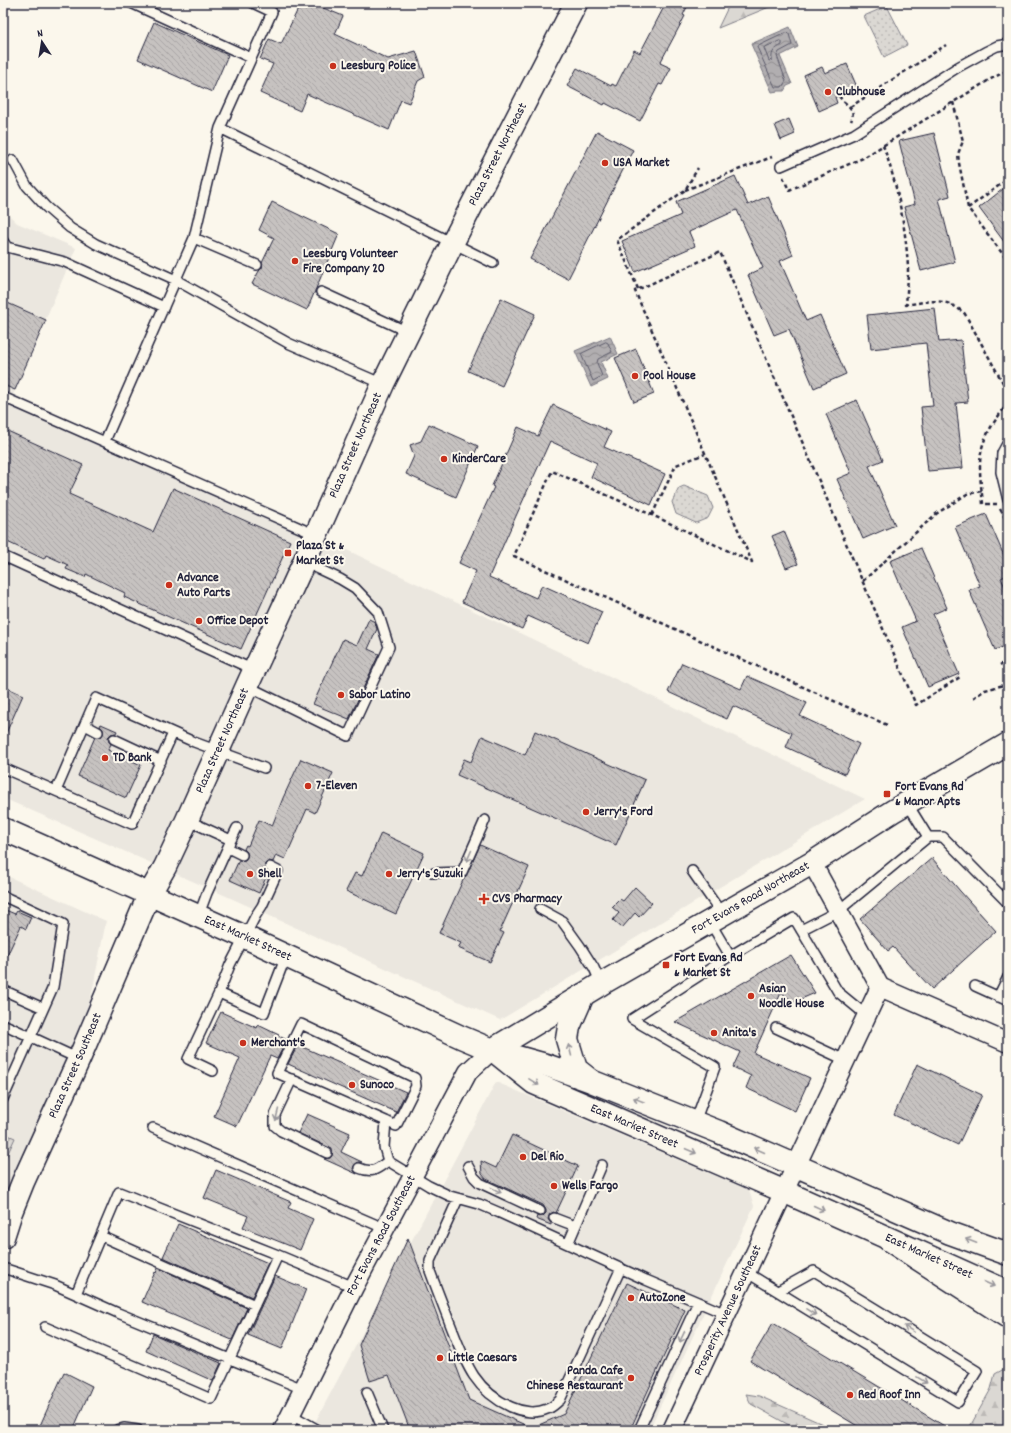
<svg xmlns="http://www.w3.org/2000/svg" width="1011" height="1433" font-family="Dekko,sans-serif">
  <defs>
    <pattern id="green-dots" width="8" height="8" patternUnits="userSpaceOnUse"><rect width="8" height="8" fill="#dbd8d3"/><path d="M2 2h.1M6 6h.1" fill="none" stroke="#bcb9b6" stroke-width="1.8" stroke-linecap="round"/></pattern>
    <pattern id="forest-firs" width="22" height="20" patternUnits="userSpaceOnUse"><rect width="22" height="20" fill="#dbd8d3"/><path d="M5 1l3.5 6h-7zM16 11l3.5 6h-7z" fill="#bcb9b6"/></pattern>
    <pattern id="water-waves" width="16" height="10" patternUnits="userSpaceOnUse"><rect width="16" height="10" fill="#b1aeb0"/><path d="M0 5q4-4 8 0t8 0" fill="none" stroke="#908d90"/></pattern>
    <pattern id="building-back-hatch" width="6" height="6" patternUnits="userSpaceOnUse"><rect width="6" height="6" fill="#c6c2c0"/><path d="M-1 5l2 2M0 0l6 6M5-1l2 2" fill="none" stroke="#aaa6a6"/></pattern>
  </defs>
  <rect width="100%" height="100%" fill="#fbf7ec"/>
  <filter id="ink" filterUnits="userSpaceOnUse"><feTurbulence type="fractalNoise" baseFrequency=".025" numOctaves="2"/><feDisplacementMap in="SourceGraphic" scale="8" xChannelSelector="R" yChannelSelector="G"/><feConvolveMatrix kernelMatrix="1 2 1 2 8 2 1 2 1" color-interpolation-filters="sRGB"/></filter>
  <g filter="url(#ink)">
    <path fill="#ebe7df" d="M3,209L17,223L76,248L11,400L299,527L865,799L500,1020L215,891L3,798Z
      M3,874L106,921L79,1059L3,1237Z
      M496,1082L749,1190L754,1206L649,1430H311Z"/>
    <path fill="url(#green-dots)" stroke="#7e7d87" d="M887,6L907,45L884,57L864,16Z
      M684,486L708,496L713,508L708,518L696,523L676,514L672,502L679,488Z
      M3,1133L15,1138L3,1164Z"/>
    <path fill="url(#forest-firs)" stroke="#7e7d87" d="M730,3H779L718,28Z
      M1008,1365V1430H968L991,1389L995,1374L1004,1369Z
      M746,1394L759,1396L836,1430H798L751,1404Z"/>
    <path fill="url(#water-waves)" stroke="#787681" d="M790,27L798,47L780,56L792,84L787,86L784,91H778L772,92L751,44Z
      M610,336L618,354L601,362L608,379L591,387L575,351Z"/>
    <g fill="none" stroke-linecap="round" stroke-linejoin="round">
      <path stroke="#5b5a6a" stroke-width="1" d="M786,33L789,34L792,45L779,52L777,56L786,81L782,87H775L757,47Z
        M780,41L782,42V45C775,49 771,51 772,60L769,61L764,48Z
        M606,342L608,343L612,352L598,359L597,363L602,376L593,381L581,354Z"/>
    </g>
    <path fill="url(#building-back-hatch)" stroke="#22223b" d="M301,3H311L343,16L335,34L388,59L416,51L425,77L418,81L409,103L401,100L389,130L307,94L300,111L260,93L273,64L260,59L269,39L281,44Z
      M666,3H689L683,15L685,16L660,63L671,68L662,85L659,84L640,121L605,103L604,105L567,86L577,68L611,86L612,84L616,86L634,50L640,53Z
      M154,22L228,55L212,92L138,59Z
      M847,64L857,87L835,97L837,103L819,111L804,75L822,67L825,73Z
      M789,119L795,134L781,140L775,125Z
      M597,131L633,150L568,279L530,259Z
      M934,133L950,196L939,199L955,262L921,271L904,207L915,204L899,141Z
      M735,176L748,205L768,196L793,255L780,261L806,321L820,315L846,374L814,388L789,329L774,335L748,275L763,268L737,210L689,232L695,246L635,272L622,241L681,215L676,202Z
      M1008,185V247L979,208Z
      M272,202L339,234L307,310L252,284L259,271L262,268V263L274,238L259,230Z
      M501,298L535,314L502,386L468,371Z
      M3,301L46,320L15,390L3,385Z
      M935,308L939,342L961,340L968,402L956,403L963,468L928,471L921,407L933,406L926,343L871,349L867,315Z
      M636,349L654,394L634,402L615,358Z
      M857,400L883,460L869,466L895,525L863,539L837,479L851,473L826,414Z
      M553,405L611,432L604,447L665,474L651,505L591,477L597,463L550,441L516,516L489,577L536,598L542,585L602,612L588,643L528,616L522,629L462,602L476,571L459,563L494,487L492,486L518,427L538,436Z
      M429,424L478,446L456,497L406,474L414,456L410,445L421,441Z
      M3,429L83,465L69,494L153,532L173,488L290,541L241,649L124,597L125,593L86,574L85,577L66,569L68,565L46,555L44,559L3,540Z
      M986,514L1008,565V575L1001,578L1008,594V645L995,650L969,590L980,586L955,527Z
      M784,531L798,564L786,568L772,536Z
      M921,548L947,608L933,614L959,674L928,687L902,627L916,621L890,561Z
      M369,619L375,622L377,629L368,649L379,654L349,719L313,704L343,639L357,645Z
      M682,663L741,689L747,676L807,703L800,716L859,744L845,774L786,747L792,733L733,706L727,719L668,692Z
      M3,686L23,695L3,740Z
      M101,724L117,731L116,733L111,734L108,737L109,742L111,744L108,750L141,765L126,798L78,776L95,737H101L103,734V729L100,726Z
      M535,731L645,780L616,845L457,775L464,759L471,762L482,736L525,755Z
      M301,759L333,773L315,813L307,809L285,859L276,855L273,862L269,861L265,864V870L268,873L259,893L230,880L239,860H245L247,857V852L244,849L246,845L248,846L259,820L272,826L283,798Z
      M381,833L424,853L396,914L346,891L355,873L362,876Z
      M480,845L529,867L500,931L504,933L490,962L458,948L461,943L439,933L464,878L467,874Z
      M932,858L960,891L996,931L932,989L893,947L888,951L860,919Z
      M635,887L652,903L639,917L635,913L622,928L613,920L619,913L612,907L620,899L623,901Z
      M3,909L15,914L17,911L31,917L26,929L21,926L3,964Z
      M791,955L815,993L794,1002L781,993L754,1053L810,1078L795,1111L746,1088L751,1076L733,1067L740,1052L675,1022Z
      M221,1012L257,1028L258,1025L279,1035V1036L287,1040L277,1059L270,1056L237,1126L214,1116L240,1058L206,1043Z
      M298,1045L406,1092L396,1112L288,1064Z
      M917,1064L982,1095L958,1145L894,1115Z
      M307,1114L350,1133L341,1152L362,1162H358L354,1166L353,1169L357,1174L324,1159L330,1158L332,1156V1149L298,1133Z
      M512,1135L578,1166L556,1213L553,1212L549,1216L548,1219L551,1223V1225L536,1219L537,1216H543L546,1213V1210L543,1205L486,1179L482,1174L481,1161L496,1168Z
      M216,1170L291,1202L288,1208L313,1219L300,1250L243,1227L248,1216L204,1198Z
      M178,1224L268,1263L252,1297L163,1257Z
      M408,1238L469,1400L532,1428L564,1414L627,1283L685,1310L630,1430H410L389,1375L370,1381L359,1345Z
      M158,1268L247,1308L232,1340L142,1302L155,1272L156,1273Z
      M275,1276L306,1289L282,1349L248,1335Z
      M773,1323L951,1430H864L750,1361Z
      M153,1334L221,1363L213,1381L146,1351Z
      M64,1372L92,1386L73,1430H38Z"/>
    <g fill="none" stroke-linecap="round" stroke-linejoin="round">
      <defs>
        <path id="lane" d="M131,3L251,58
          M253,3L272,12L220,128L493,263
          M220,128L194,238L257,265
          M13,160L27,186L46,207L70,228L96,244L176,280L288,343L383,384
          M781,166L854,134L958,67L987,51L997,46L1008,44
          M3,241L7,247L65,262L164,307
          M321,292L408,332
          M3,397L316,535
          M105,441L194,238
          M1008,442L1002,453L1001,472L1008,500
          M3,556L254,670
          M247,686L348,736L389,647L378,612L355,588L340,579L304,562
          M85,725L98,732
          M173,733L132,824L56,791L96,698L194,742L264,768
          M114,739L161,761
          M3,768L56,791
          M187,820L231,840L207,893L198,917
          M928,837H943L1008,903
          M231,840L237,828
          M228,848L242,855
          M692,871L722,914
          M434,873L462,872L485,820
          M3,896L63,924L53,987L3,1099
          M540,909L562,921L580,946L594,968L601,984
          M710,922L730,956L794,918L838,992L866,1015
          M801,930L838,911L928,837L907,803
          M975,986L1008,1001
          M3,990L43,1008
          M219,993L264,1013L286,956
          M998,997L1008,977
          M3,1024L79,1059
          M776,1028L845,1060
          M213,1071L188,1059L219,993L230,965L256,915L262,906L278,871L270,867
          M292,1079L275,1115V1126L281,1131L327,1153
          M386,1121L396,1126L416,1086L415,1078L301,1024L277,1073L386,1121L384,1147L388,1161L429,1186L450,1196L479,1204L500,1213L646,1280L726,1314
          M695,1122L715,1067L632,1019L730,956
          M153,1128L386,1229
          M468,1166L474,1177L480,1183L540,1211
          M359,1168C373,1174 377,1169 388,1161
          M458,1199L430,1261V1271C437,1290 444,1308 451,1326C465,1362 474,1390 511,1407C522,1412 536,1414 547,1409C552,1408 556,1403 560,1400L621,1268
          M554,1218L575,1226
          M101,1236L255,1305
          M568,1244L602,1165
          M3,1268L55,1285L118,1313L303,1389
          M746,1272L958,1402L977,1371L814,1271L778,1291
          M76,1294L119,1192L278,1255L354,1287
          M45,1327L211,1399L278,1255
          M367,1392L383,1430
          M290,1414L318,1430
          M117,1430L124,1428L138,1430
          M639,1430L698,1302"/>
        <g id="street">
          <path d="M880,987L1008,1043"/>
          <path id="s1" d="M283,1430L354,1287L468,1072L492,1050"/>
          <path id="s2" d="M672,1430L880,987L812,863"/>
        </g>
        <g id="secondary">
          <path id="s3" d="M492,1050L601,984L812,863L893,811L1008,744"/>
          <path id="s4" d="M3,1237L11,1212L23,1182L79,1059L149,895L165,867L187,820L247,686L304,562L383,384L452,244L576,3"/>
        </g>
        <g id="primary">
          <path id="s5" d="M3,829L245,937L461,1037L492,1050L546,1065L591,1081L719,1132L950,1233L1008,1254"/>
          <path d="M583,995L569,1027L567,1039L576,1069L590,1080"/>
          <path id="s6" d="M499,1055L534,1083L783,1191L1008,1292"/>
        </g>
        <path id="highway" d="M889,1240L1008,1317"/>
      </defs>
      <use href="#lane" stroke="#22223b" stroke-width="12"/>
      <use href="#street" stroke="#22223b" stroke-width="21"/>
      <use href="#secondary" stroke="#22223b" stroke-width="25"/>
      <use href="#primary" stroke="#22223b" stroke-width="25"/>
      <use href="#highway" stroke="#22223b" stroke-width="25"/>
      <path stroke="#22223b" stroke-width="2.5" stroke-dasharray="4 3" stroke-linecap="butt" d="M839,96C845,105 857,108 851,121
        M953,102L963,141L958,154L959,163L968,208L1008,261
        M850,107L946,45
        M883,145C897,184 906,227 908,268C908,280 907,292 906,305C930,301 945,296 965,314L1008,392
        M783,177L789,190L863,158L989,80L1008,70
        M685,190L772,157
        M968,208L1008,179
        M1006,259L1008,270
        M638,289L617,240L685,190L698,168
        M1008,341V342
        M997,504H983C981,483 976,457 986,437C991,425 1000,414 1008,403
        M1000,509L1008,523
        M652,515L676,465L705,454
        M863,581L936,514L967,494L982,491
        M1000,665L1008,660
        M973,698L985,690L1008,684
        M887,725L514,556L552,471L652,515L752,562L635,291L720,252L916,705L960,677"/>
      <use href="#lane" stroke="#fbf7ec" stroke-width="9"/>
      <use href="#street" stroke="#fbf7ec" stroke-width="18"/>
      <use href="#secondary" stroke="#fbf7ec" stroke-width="22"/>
      <use href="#primary" stroke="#fbf7ec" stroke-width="22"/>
      <use href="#highway" stroke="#fbf7ec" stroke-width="22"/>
    </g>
    <defs><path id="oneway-shaft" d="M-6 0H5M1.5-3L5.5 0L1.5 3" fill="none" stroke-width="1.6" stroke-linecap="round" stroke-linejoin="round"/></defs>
    <g stroke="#99979c">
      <use href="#oneway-shaft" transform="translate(469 856) rotate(114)"/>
      <use href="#oneway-shaft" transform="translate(570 1050) rotate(-104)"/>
      <use href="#oneway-shaft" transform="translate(534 1082) rotate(32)"/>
      <use href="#oneway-shaft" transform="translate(639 1100) rotate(-158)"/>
      <use href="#oneway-shaft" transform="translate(277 1115) rotate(104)"/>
      <use href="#oneway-shaft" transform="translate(759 1150) rotate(-156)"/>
      <use href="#oneway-shaft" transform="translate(691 1151) rotate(23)"/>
      <use href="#oneway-shaft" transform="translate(496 1190) rotate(26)"/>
      <use href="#oneway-shaft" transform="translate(819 1208) rotate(25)"/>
      <use href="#oneway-shaft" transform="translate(971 1241) rotate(-159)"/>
      <use href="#oneway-shaft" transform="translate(989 1284) rotate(24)"/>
      <use href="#oneway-shaft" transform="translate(811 1312) rotate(32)"/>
      <use href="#oneway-shaft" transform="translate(909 1329) rotate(-149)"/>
      <use href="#oneway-shaft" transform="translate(682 1337) rotate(115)"/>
      <use href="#oneway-shaft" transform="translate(922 1380) rotate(31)"/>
    </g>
  </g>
  <g fill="#c8321e" stroke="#fbf7ec" stroke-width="1.5">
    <circle cx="333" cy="66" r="4"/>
    <circle cx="828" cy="92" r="4"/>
    <circle cx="605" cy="163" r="4"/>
    <circle cx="295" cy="261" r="4"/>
    <circle cx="635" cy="376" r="4"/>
    <circle cx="444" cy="459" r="4"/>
    <rect x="284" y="549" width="8" height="8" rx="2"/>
    <circle cx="169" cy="585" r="4"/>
    <circle cx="199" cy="621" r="4"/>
    <circle cx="341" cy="695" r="4"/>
    <circle cx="105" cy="758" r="4"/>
    <circle cx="308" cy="786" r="4"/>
    <rect x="883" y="790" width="8" height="8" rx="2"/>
    <circle cx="586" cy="812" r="4"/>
    <circle cx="250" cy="874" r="4"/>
    <circle cx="389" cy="874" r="4"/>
    <path d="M482 893h4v4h4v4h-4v4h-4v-4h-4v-4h4z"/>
    <rect x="662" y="961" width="8" height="8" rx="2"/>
    <circle cx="751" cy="996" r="4"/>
    <circle cx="714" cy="1033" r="4"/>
    <circle cx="243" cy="1043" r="4"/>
    <circle cx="352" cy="1085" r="4"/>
    <circle cx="523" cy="1157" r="4"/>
    <circle cx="554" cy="1186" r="4"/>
    <circle cx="631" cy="1298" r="4"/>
    <circle cx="440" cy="1358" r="4"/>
    <circle cx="631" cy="1378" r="4"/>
    <circle cx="850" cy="1395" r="4"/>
  </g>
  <g text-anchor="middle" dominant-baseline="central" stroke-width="4" stroke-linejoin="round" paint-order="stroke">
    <g font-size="13" font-weight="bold" fill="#22223b" stroke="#fbf7ec" text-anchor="start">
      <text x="341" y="66">Leesburg Police</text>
      <text x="836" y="92">Clubhouse</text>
      <text x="613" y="163">USA Market</text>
      <text x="303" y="254">Leesburg Volunteer<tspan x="303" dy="15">Fire Company 20</tspan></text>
      <text x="643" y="376">Pool House</text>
      <text x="452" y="459">KinderCare</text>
      <text x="296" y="546">Plaza St &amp;<tspan x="296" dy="15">Market St</tspan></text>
      <text x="177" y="578">Advance<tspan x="177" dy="15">Auto Parts</tspan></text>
      <text x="207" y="621">Office Depot</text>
      <text x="349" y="695">Sabor Latino</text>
      <text x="113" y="758">TD Bank</text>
      <text x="316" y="786">7-Eleven</text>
      <text x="895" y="787">Fort Evans Rd<tspan x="895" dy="15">&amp; Manor Apts</tspan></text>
      <text x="594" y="812">Jerry's Ford</text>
      <text x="258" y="874">Shell</text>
      <text x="397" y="874">Jerry's Suzuki</text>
      <text x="492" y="899">CVS Pharmacy</text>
      <text x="674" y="958">Fort Evans Rd<tspan x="674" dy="15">&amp; Market St</tspan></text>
      <text x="759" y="989">Asian<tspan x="759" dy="15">Noodle House</tspan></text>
      <text x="722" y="1033">Anita's</text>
      <text x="251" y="1043">Merchant's</text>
      <text x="360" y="1085">Sunoco</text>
      <text x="531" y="1157">Del Rio</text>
      <text x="562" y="1186">Wells Fargo</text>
      <text x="639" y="1298">AutoZone</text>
      <text x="448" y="1358">Little Caesars</text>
      <text x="623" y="1371" text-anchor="end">Panda Cafe<tspan x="623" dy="15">Chinese Restaurant</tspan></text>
      <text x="858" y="1395">Red Roof Inn</text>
    </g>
    <g font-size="13" fill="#22223b" stroke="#fbf7ec">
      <text stroke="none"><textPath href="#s4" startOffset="1191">Plaza Street Northeast</textPath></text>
      <text stroke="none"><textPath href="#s4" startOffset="867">Plaza Street Northeast</textPath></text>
      <text stroke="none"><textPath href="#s4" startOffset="543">Plaza Street Northeast</textPath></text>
      <text stroke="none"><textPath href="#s3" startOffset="300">Fort Evans Road Northeast</textPath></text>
      <text stroke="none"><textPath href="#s5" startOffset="268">East Market Street</textPath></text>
      <text stroke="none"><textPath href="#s4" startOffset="186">Plaza Street Southeast</textPath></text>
      <text stroke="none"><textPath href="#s6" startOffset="154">East Market Street</textPath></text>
      <text stroke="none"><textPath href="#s1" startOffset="218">Fort Evans Road Southeast</textPath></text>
      <text stroke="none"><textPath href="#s6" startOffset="476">East Market Street</textPath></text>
      <text stroke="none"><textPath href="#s2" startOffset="132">Prosperity Avenue Southeast</textPath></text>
    </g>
  </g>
  <rect width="1011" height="1433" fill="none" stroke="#fbf7ec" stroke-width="16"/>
  <rect x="8" y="8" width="995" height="1417" fill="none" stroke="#22223b" stroke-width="1.5" filter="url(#ink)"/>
  <g transform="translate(42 42) rotate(348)" stroke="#fbf7ec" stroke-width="3" paint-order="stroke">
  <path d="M0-3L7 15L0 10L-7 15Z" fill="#22223b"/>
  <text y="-6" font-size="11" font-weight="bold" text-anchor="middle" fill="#22223b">N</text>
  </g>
</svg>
